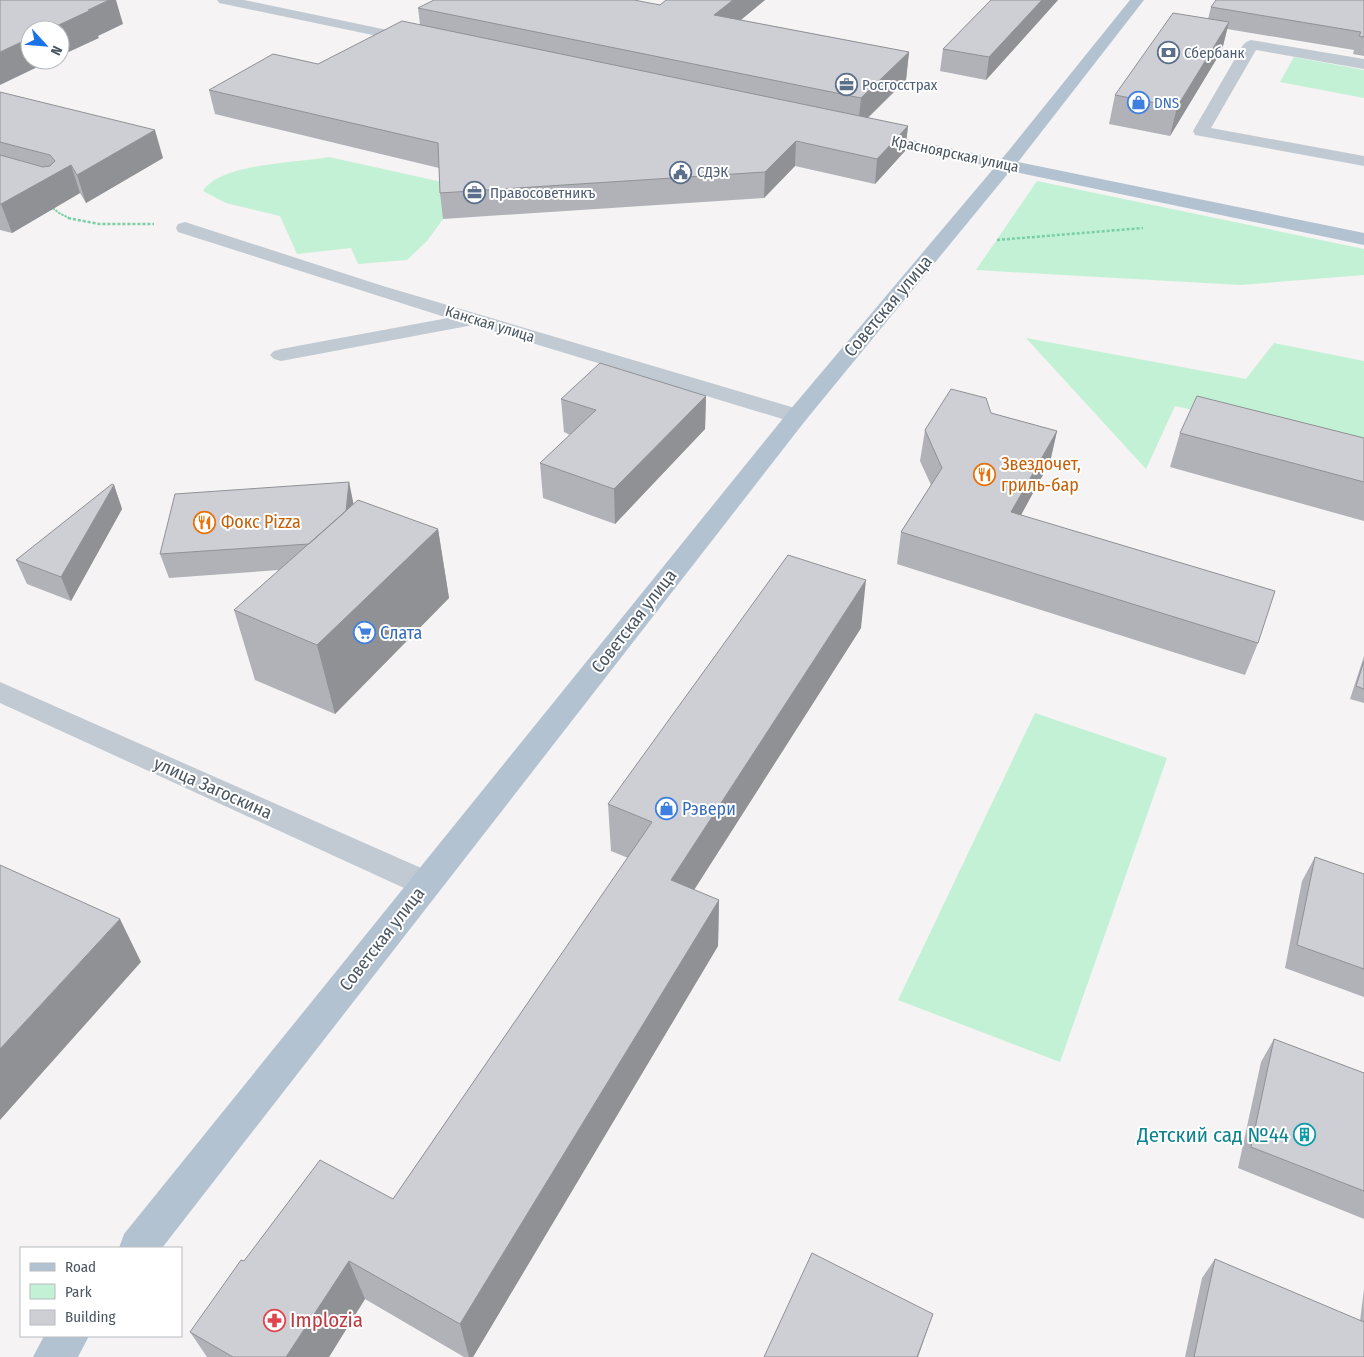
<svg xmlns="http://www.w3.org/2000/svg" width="1364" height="1357" font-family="'Fira Sans Condensed',sans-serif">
  <rect width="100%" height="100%" fill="#f5f3f3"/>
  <path fill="#c3f1d5" d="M1294,57L1364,70V98L1280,82Z
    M329,157L442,182L443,219L427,241L407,260L358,264L351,248L297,254L280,216L226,203L203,191C220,163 298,163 329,157Z
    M1037,181L1364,249V275L1240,285L976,270Z
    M1026,338L1246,379L1274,343L1364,361V448L1175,406L1146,469Z
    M1035,713L1167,758L1060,1062L898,1000Z"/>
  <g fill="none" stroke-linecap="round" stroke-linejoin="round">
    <path stroke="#7ad0a6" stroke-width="2" stroke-dasharray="2.5 1" stroke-linecap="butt" d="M50,206L59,213L71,219"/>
    <path stroke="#7ad0a6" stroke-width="2.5" stroke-dasharray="3 2" stroke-linecap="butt" d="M68,218L99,224H154
      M997,240L1143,228"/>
    <path fill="#c1cad2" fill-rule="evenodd" d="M217,0H244L416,36L421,37L423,40L421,43L416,44L224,4L219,3Z
      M1251,40L1364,59V69L1256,50L1211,128L1364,156V166L1195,135L1193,131L1243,45L1246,42Z
      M869,131L1006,160L1012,161L1015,165L1012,169L1006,170L863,140L861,136L863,132Z
      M185,222L383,286L805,411L808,416L805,421L797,423L789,421L473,325L281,361L274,359L270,355L274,351L281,349L448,318L178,232L176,228L178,224Z
      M0,682L437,875L442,884L437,893L426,897L415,893L0,703Z"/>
    <path fill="#b3c2d1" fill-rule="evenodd" d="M1130,0H1144L1018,162L1364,233V245L1010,171L805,421L162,1248H119L124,1234L789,411L1010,149Z
      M44,1336H89L78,1357H33Z"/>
  </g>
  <path fill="#b0b2b7" d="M666,0H765L741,20L909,52L906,80L868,118L908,126L905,151L875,184L795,166L764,198L443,219L440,193L439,168L215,114L209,90L318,64L420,25L418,8L660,5Z
    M991,0H1058L986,80L940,71L943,49Z
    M1364,0V56L1353,54L1354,50L1227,29L1222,50L1170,136L1109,124L1115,95L1208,19L1211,7Z
    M0,92L163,158L86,203L80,193L12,233L0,230Z
    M706,396L705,429L615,524L543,498L540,463L570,435L564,432L561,399Z
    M991,413L1057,431L1050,462L1021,515L1258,643L1245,675L897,564L901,532L931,485L920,461L925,430Z
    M1180,433L1364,438V521L1170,467Z
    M349,482L353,504L438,529L449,598L335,714L255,680L234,610L279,570L169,578L160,554Z
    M114,485L122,509L71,601L27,584L16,560Z
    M861,628L694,890L719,900L718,946L473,1357H464L365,1299L329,1357H207L190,1332L393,1199L628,858L611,851L608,804Z
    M1364,656V703L1350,699Z
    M1315,857L1364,874V997L1285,968L1302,881Z
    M1274,1039L1364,1073V1219L1238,1168L1261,1062Z
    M1215,1259L1360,1321L1364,1289V1357H1185L1202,1278Z"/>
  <path fill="#909195" d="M109,0H116L123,24L98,36L99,38L60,56V30H48Z
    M733,0H765L714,42V15Z
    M1042,0H1058L986,80L989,57Z
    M1229,22L1222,50L1170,136L1177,107Z
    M30,38V60H52L0,85V52Z
    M909,52L906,80L858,127L861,98Z
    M908,126L905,151L875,184L877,159Z
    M155,130L163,158L86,203L77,175Z
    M796,141L795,166L764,198L765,172Z
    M71,165L80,193L12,233L1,204Z
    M706,396L705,429L615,524L614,489Z
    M1057,431L1050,462L1005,544L1011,512Z
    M349,482L354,506L343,541Z
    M114,485L122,509L71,601L61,577Z
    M438,529L449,598L335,714L317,645Z
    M866,580L861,628L671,926V880Z
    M719,900L718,946L473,1357H469L460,1324Z
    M120,919L141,962L0,1120V1049Z
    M349,1261L365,1299L329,1357H286Z
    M933,1314L918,1357H917Z"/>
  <path fill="#cdcfd5" stroke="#909195" d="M0,0H109L88,10H91L48,30H30V38L0,52Z
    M434,0H634L660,5L666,0H733L714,15L909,52L861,98L418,8Z
    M991,0H1042L989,57L943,49Z
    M1216,0H1364V37L1359,36L1361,32L1211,7Z
    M1173,13L1229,22L1177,107L1115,95Z
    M402,21L908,126L877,159L796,141L765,172L440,193L438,143L209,90L273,54L318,64Z
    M0,92L155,130L77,175L71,165L1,204H0V155L43,167L50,166L55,161L50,155L0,142Z
    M600,363L706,396L614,489L540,463L596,410L561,399Z
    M951,389L986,398L991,413L1057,431L1011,512L1275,591L1258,643L901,532L942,468L925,430Z
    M1197,396L1364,438V482L1180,433Z
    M349,482L346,511L309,544L160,554L175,494Z
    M112,484L114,485L61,577L16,560Z
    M358,500L438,529L317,645L234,610Z
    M788,555L866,580L671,880L719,900L460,1324L349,1261L286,1357H233L190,1332L241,1260L244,1261L320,1160L393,1199L652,822L608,804Z
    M1364,661V689L1356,686Z
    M1315,857L1364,874V969L1297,945Z
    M0,865L120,919L0,1049Z
    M1274,1039L1364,1073V1191L1251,1147Z
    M812,1253L933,1314L917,1357H764Z
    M1215,1259L1364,1322V1357H1194Z"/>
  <defs>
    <symbol id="bank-ring" viewBox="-11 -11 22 22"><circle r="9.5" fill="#fff" stroke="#5c6f8a" stroke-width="1.5"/><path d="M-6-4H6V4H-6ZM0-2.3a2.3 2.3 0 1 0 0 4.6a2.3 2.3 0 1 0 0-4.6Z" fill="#5c6f8a"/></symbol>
    <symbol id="office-ring" viewBox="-11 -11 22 22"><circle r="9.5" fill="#fff" stroke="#5c6f8a" stroke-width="1.5"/><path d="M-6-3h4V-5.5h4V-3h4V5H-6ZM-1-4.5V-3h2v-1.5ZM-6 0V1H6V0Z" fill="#5c6f8a"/></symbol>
    <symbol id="shop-ring" viewBox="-11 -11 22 22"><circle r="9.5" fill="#fff" stroke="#3f7fe0" stroke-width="1.5"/><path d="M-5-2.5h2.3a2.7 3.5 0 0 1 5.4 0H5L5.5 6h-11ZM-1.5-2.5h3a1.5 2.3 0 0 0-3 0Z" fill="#3f7fe0"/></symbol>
    <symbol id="civic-ring" viewBox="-11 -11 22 22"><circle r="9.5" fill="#fff" stroke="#5c6f8a" stroke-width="1.5"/><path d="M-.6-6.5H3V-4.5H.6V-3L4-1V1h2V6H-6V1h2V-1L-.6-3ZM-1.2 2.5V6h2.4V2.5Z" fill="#5c6f8a"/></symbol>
    <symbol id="restaurant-ring" viewBox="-11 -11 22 22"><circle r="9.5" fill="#fff" stroke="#e8710a" stroke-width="1.5"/><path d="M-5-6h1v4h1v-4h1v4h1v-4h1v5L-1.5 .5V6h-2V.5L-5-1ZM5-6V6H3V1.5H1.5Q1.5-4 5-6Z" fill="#e8710a"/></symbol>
    <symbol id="supermarket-ring" viewBox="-11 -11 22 22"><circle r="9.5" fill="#fff" stroke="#3f7fe0" stroke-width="1.5"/><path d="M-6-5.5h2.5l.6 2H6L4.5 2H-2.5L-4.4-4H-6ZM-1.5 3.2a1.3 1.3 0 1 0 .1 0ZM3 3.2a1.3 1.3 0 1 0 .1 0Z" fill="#3f7fe0"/></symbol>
    <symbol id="building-ring" viewBox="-11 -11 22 22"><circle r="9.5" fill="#fff" stroke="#0f9aa8" stroke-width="1.5"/><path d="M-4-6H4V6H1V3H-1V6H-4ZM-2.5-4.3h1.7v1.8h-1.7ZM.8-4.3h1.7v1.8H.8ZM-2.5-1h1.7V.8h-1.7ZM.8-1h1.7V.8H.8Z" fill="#0f9aa8"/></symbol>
    <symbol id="pharmacy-ring" viewBox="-11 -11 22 22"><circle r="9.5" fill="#fff" stroke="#e0444e" stroke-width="1.5"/><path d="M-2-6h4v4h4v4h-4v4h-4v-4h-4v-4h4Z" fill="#e0444e"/></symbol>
  </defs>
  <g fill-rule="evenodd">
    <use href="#bank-ring" x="1156" y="40" width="25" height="25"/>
    <use href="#office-ring" x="834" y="72" width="25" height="25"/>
    <use href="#shop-ring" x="1126" y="90" width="25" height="25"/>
    <use href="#civic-ring" x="668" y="160" width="25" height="25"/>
    <use href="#office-ring" x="462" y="180" width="25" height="25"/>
    <use href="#restaurant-ring" x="972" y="462" width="25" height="25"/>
    <use href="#restaurant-ring" x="192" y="510" width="25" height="25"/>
    <use href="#supermarket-ring" x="352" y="620" width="25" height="25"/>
    <use href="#shop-ring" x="654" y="796" width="25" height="25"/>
    <use href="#building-ring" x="1292" y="1122" width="25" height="25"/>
    <use href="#pharmacy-ring" x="262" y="1308" width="25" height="25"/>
  </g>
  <g text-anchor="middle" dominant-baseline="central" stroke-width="4" stroke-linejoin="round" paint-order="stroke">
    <g font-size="15" fill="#4e5e75" stroke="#fff" text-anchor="start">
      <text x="1184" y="53">Сбербанк</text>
      <text x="862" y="85">Росгосстрах</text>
      <text x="697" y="172">СДЭК</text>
      <text x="490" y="193">Правосоветникъ</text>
    </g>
    <g font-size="15" fill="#366cbe" stroke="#fff" text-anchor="start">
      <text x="1154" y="103">DNS</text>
    </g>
    <g font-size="15" fill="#4a5661" stroke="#fff">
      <text transform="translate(955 154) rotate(12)">Красноярская улица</text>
      <text transform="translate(490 324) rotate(17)">Канская улица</text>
    </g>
    <g font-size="18" fill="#4a5661" stroke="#fff">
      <text transform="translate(888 306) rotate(-50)">Советская улица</text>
      <text transform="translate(634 621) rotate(-52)">Советская улица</text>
      <text transform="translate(213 788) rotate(24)">улица Загоскина</text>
      <text transform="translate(382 939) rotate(-52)">Советская улица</text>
    </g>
    <g font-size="18" fill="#c56008" stroke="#fff" text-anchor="start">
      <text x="1001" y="464">Звездочет,<tspan x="1001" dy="21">гриль-бар</tspan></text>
      <text x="221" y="522">Фокс Pizza</text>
    </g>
    <g font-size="18" fill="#366cbe" stroke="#fff" text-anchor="start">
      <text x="380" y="633">Слата</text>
      <text x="682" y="809">Рэвери</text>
    </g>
    <g font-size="21" fill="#0d838f" stroke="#fff" text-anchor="end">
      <text x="1289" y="1135">Детский сад №44</text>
    </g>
    <g font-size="21" fill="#be3a42" stroke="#fff" text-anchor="start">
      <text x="290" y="1320">Implozia</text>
    </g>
  </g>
  <rect x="20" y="1247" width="162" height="90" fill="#ffffff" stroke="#b7bbc0"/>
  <rect x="30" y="1263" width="25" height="8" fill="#b3c2d1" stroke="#b7bbc0"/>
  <text x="65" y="1272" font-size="15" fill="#4a5661">Road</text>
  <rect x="30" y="1284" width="25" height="15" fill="#c3f1d5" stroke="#b7bbc0"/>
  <text x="65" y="1297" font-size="15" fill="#4a5661">Park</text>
  <rect x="30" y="1310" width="25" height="15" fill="#cdcfd5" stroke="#b7bbc0"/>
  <text x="65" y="1322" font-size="15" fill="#4a5661">Building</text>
  <g transform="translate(45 45) rotate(116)"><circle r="24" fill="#ffffff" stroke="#b7bbc0"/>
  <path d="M0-4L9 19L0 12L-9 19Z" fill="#1a73e8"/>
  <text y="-8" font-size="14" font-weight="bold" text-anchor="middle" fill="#4a5661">N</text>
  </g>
</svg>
